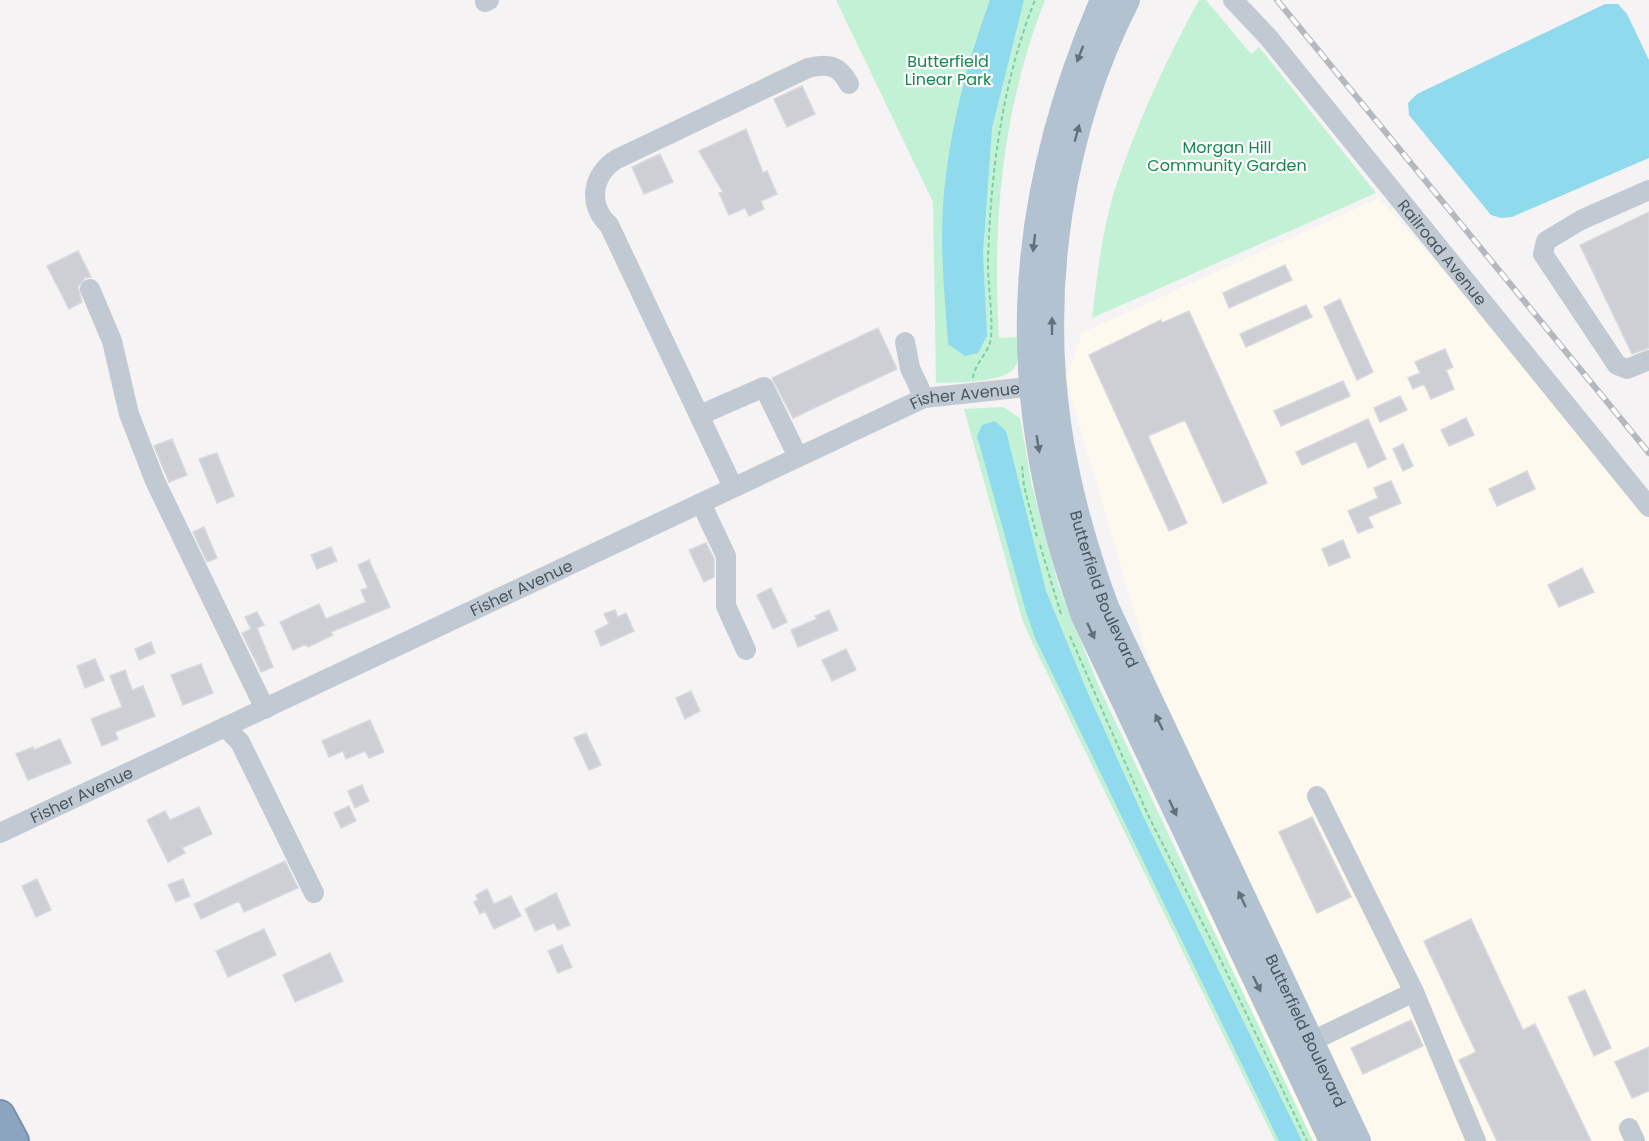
<svg xmlns="http://www.w3.org/2000/svg" width="1649" height="1141" font-family="Poppins,sans-serif">
  <rect width="100%" height="100%" fill="#f5f3f3"/>
  <path fill="#fdf9ef" d="M1379,198L1581,426L1649,512V1141H1299L1186,903L1229,889L1239,883L1152,672L1066,380L1082,333Z"/>
  <path fill="#c3f1d5" d="M836,0H1045C1002,109 992,222 999,338L1017,337C1017,346 1019,357 1016,365C1008,384 954,382 936,383L933,202Z
    M1199,0H1206L1251,54L1259,47L1376,193L1092,318C1097,276 1102,232 1114,192C1136,125 1165,62 1199,0Z
    M1003,407L1020,418L1032,486L1059,587L1100,689L1313,1141H1275L1032,642L1022,619L964,409Z"/>
  <path fill="#90daee" d="M990,0H1024L992,128L983,253L987,336L978,353L965,356L948,344C945,298 940,252 943,206C948,136 966,65 990,0Z
    M1605,4H1618L1627,14L1649,60V158L1512,217L1501,218L1491,215L1409,115L1408,103L1417,94Z
    M995,421L1006,431L1046,591L1087,691L1143,816L1302,1141H1279L1036,640L1026,612L977,436L982,425Z"/>
  <path fill="#cdcfd5" stroke="#d7d9de" stroke-width="1.5" d="M802,86L815,114L787,127L774,99Z
    M746,129L763,173L767,171L777,194L761,201L764,209L749,216L745,208L729,215L719,193L723,192L699,151Z
    M660,154L673,182L644,194L632,167Z
    M1649,212V348L1632,354L1580,245Z
    M78,251L91,277L85,278L78,287L82,302L69,309L47,266Z
    M1285,265L1292,280L1229,308L1223,293Z
    M1340,299L1373,372L1357,380L1324,307Z
    M1306,305L1312,317L1246,347L1240,334Z
    M1189,311L1267,483L1223,503L1185,420L1148,436L1187,523L1169,531L1089,355L1161,320L1162,323Z
    M878,328L897,369L793,418L772,378Z
    M1445,349L1453,367L1446,370L1454,389L1431,399L1424,384L1413,389L1408,378L1420,373L1415,362Z
    M1343,381L1350,396L1281,426L1274,411Z
    M1400,396L1407,410L1380,422L1374,408Z
    M1466,418L1474,435L1449,446L1441,430Z
    M1368,419L1386,459L1368,468L1356,441L1302,465L1296,452Z
    M172,439L187,475L169,482L154,446Z
    M1403,444L1413,466L1403,471L1393,449Z
    M217,453L234,496L217,503L199,459Z
    M1527,471L1535,489L1497,506L1489,489Z
    M1391,481L1401,503L1368,517L1373,527L1358,533L1348,511L1378,498L1374,488Z
    M204,527L217,558L207,562L193,532Z
    M1343,540L1350,557L1329,566L1322,549Z
    M706,543L714,559V577L704,582L689,550Z
    M331,547L337,561L317,569L311,555Z
    M369,560L390,607L331,632L333,635L308,647L306,644L293,650L280,622L319,604L326,619L366,602L361,590L368,588L358,565Z
    M1582,568L1594,592L1559,607L1548,585Z
    M771,588L787,622L773,629L757,595Z
    M615,610L618,617L626,613L634,631L601,646L595,631L609,624L604,614Z
    M829,610L838,630L798,647L791,630L817,619L815,616Z
    M257,612L264,625L257,628L273,667L261,672L242,633L251,629L245,617Z
    M151,642L155,653L139,660L135,649Z
    M846,649L856,670L832,681L822,660Z
    M95,659L104,680L85,688L77,666Z
    M201,664L213,693L183,705L171,675Z
    M125,670L132,690L143,686L155,716L115,732L118,739L102,746L91,719L122,707L110,676Z
    M691,691L700,711L685,719L676,698Z
    M370,720L384,752L369,758L365,751L346,759L343,751L329,757L322,741Z
    M586,733L601,765L589,770L574,738Z
    M60,739L71,763L28,780L16,754L33,747L34,750Z
    M362,785L369,801L355,808L348,791Z
    M349,806L356,821L341,828L334,813Z
    M199,807L212,834L182,848L185,853L168,862L147,820L165,811L170,820Z
    M1312,817L1351,897L1317,913L1279,832Z
    M285,861L298,888L244,912L239,901L201,919L194,904Z
    M37,879L51,910L36,917L22,886Z
    M183,879L190,896L176,902L168,885Z
    M487,889L494,904L511,896L521,916L494,929L485,911L480,914L474,902L478,900L476,895Z
    M556,893L570,925L558,930L554,923L535,931L525,909Z
    M1471,919L1523,1030L1535,1024L1591,1141H1497L1459,1060L1476,1052L1424,941Z
    M264,929L276,955L228,977L216,951Z
    M562,945L572,967L558,973L548,951Z
    M330,953L343,981L295,1002L283,975Z
    M1585,990L1611,1048L1594,1056L1568,997Z
    M1411,1020L1423,1046L1363,1074L1351,1048Z
    M1649,1047V1091L1632,1098L1615,1062Z"/>
  <g fill="none" stroke-linecap="round" stroke-linejoin="round">
    <defs>
      <path id="highway" d="M0,1115L14,1141"/>
    </defs>
    <use href="#highway" stroke="#7690ad" stroke-width="32"/>
    <path stroke="#7ad0a6" stroke-width="2" stroke-dasharray="4.5 3" stroke-linecap="butt" d="M973,378C974,364 990,352 991,337C993,313 988,288 988,264C990,176 1002,82 1035,0
      M1022,466L1024,486L1037,537
      M1040,545L1061,614
      M1070,636L1148,815L1213,944L1307,1141"/>
    <g stroke="#c1cad2" stroke-width="20">
      <path id="s1" d="M1233,0L1268,37L1649,507"/>
      <path d="M485,2L489,0"/>
      <path d="M1649,190L1581,220L1546,241L1543,254L1617,365L1627,369L1649,360"/>
      <path d="M90,289L112,341L129,414L155,481L265,709"/>
      <path d="M905,342L910,368L924,398"/>
      <path d="M700,415L764,387L798,457"/>
      <path d="M733,487L609,225C587,205 592,174 617,159L808,68C828,63 839,65 849,84"/>
      <path d="M701,503L726,556V606L746,650"/>
      <path d="M225,727L240,742L314,893"/>
      <path d="M1317,796L1414,992L1476,1141"/>
      <path id="s2" d="M0,833L924,398L1046,385"/>
      <path d="M1310,1042L1414,992"/>
      <path d="M1629,1128L1635,1141"/>
    </g>
    <g stroke="#b3c2d1" stroke-width="26">
      <path d="M1103,0C1012,211 1006,400 1084,616L1332,1141"/>
      <path id="s3" d="M1127,0C1062,127 1038,282 1058,423C1067,487 1084,547 1106,607L1358,1141"/>
    </g>
    <use href="#highway" stroke="#8ba5c1" stroke-width="28"/>
    <defs>
      <path id="rail" d="M1277,0L1649,453"/>
    </defs>
    <use href="#rail" stroke="#b5b8bd" stroke-width="6"/>
    <use href="#rail" stroke="#fff" stroke-width="4" stroke-dasharray="11" stroke-linecap="butt"/>
  </g>
  <defs><path id="oneway-solid" d="M-6-.8H1V-3.2L6.5 0L1 3.2V.8H-6Z" transform="scale(1.5)"/></defs>
  <g fill="#64717d">
    <use href="#oneway-solid" transform="translate(1080 54) rotate(111)"/>
    <use href="#oneway-solid" transform="translate(1077 133) rotate(-75)"/>
    <use href="#oneway-solid" transform="translate(1034 243) rotate(97)"/>
    <use href="#oneway-solid" transform="translate(1052 326) rotate(-90)"/>
    <use href="#oneway-solid" transform="translate(1038 444) rotate(81)"/>
    <use href="#oneway-solid" transform="translate(1091 631) rotate(65)"/>
    <use href="#oneway-solid" transform="translate(1159 722) rotate(-115)"/>
    <use href="#oneway-solid" transform="translate(1173 808) rotate(65)"/>
    <use href="#oneway-solid" transform="translate(1242 899) rotate(-115)"/>
    <use href="#oneway-solid" transform="translate(1257 984) rotate(64)"/>
  </g>
  <g text-anchor="middle" dominant-baseline="central" stroke-width="4.5" stroke-linejoin="round" paint-order="stroke">
    <g font-size="16" fill="#17864f" stroke="#fff">
      <text x="948" y="61">Butterfield<tspan x="948" dy="18">Linear Park</tspan></text>
      <text x="1227" y="147">Morgan Hill<tspan x="1227" dy="18">Community Garden</tspan></text>
    </g>
    <g font-size="16" fill="#4a5661" stroke="#fff">
      <text stroke="none"><textPath href="#s1" startOffset="328">Railroad Avenue</textPath></text>
      <text stroke="none"><textPath href="#s2" startOffset="1062">Fisher Avenue</textPath></text>
      <text stroke="none"><textPath href="#s2" startOffset="576">Fisher Avenue</textPath></text>
      <text stroke="none"><textPath href="#s3" startOffset="608">Butterfield Boulevard</textPath></text>
      <text stroke="none"><textPath href="#s2" startOffset="90">Fisher Avenue</textPath></text>
      <text stroke="none"><textPath href="#s3" startOffset="1094">Butterfield Boulevard</textPath></text>
    </g>
  </g>
</svg>
